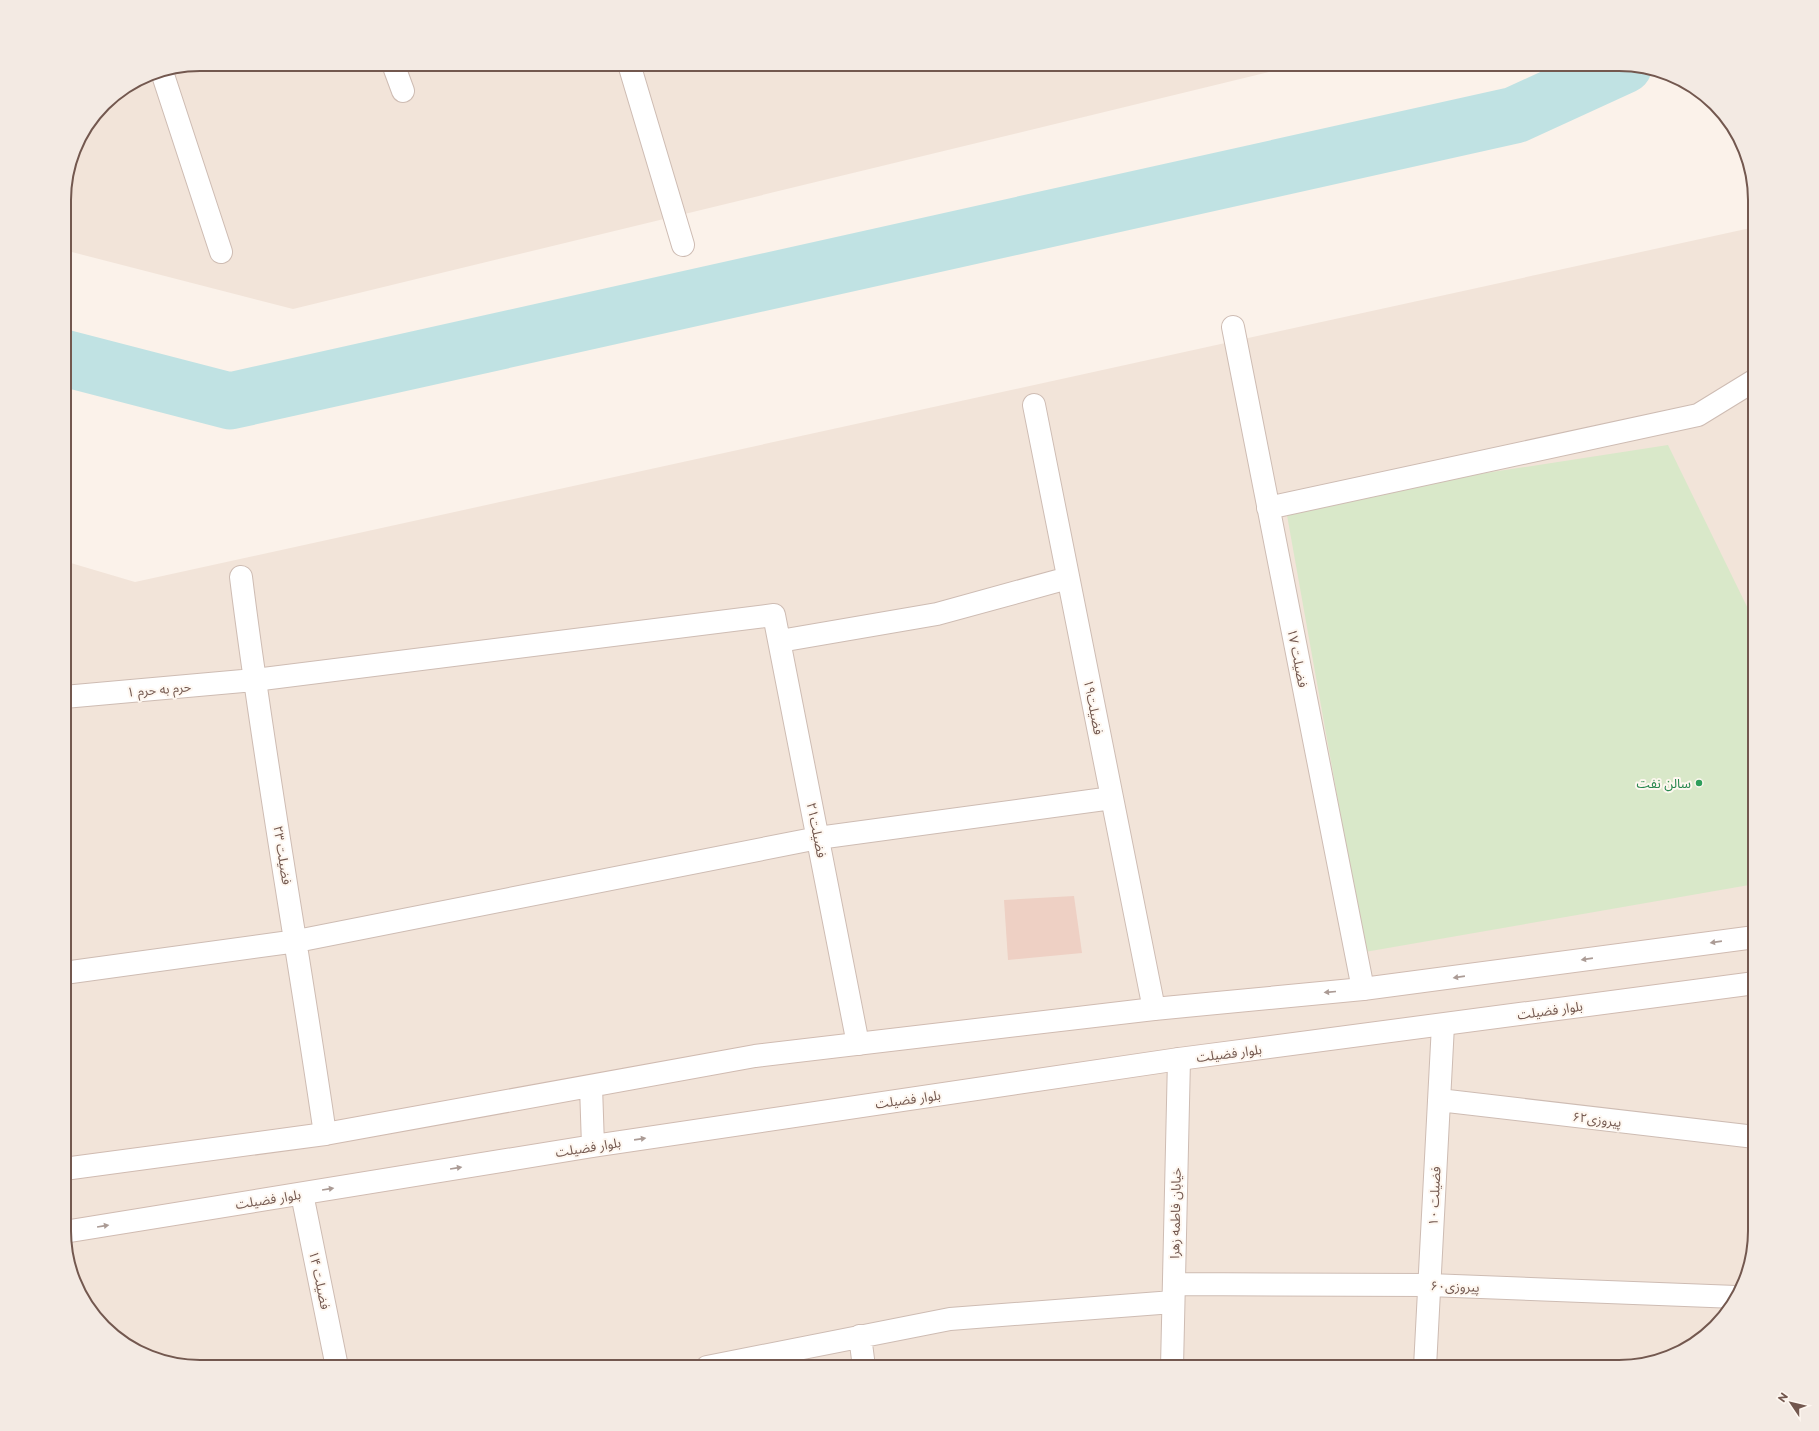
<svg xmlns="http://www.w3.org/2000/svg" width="1819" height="1431" font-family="Montserrat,'Noto Sans Arabic',sans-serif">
  <rect width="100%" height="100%" fill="#fbf2ea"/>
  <path fill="#f2e4d9" d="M200,64H1302L293,309L64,250V191L78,140L110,98L148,74Z
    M1755,227V1231L1745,1283L1721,1321L1679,1353L1619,1367H200L148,1357L110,1333L78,1291L64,1240V561L135,582Z"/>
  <path fill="#d9e8c9" d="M1668,445L1755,623V884L1365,952L1285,504Z"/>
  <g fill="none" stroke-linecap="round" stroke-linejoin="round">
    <path stroke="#c0e2e3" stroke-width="57" d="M64,358L230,401L1515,115L1624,65"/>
  </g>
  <path fill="#eed0c4" d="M1074,896L1082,953L1008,960L1004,900Z"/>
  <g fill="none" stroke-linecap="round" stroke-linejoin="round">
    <defs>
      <path id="minor" d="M393,64L403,91
        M629,64L683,245
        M162,72L221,252
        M1233,327L1363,989
        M1034,405L1154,1009
        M1268,508L1698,415L1755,380
        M241,577C264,763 298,948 325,1134
        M780,641L937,614L1068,578
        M64,697L254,680L774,615L858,1044
        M64,973L297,941L818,838L1112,798
        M1439,1100L1755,1137
        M302,1194L337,1367
        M1174,1284L1429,1285L1736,1297
        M860,1336L864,1367
        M707,1367L950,1319L1173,1302
        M1172,1367L1179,1059
        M1425,1367L1443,1025"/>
      <path id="secondary" d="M591,1086L593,1146
        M64,1169L325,1134L755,1056L1154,1009L1363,989L1755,937
        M64,1232L593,1146L1179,1059L1755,983"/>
    </defs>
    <use href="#minor" stroke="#cebcb3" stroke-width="24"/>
    <use href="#secondary" stroke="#d0bbb1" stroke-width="24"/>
    <use href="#minor" stroke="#fff" stroke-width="22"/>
    <use href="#secondary" stroke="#fff" stroke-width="22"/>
  </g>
  <defs><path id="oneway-solid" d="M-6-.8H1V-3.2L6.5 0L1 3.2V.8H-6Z"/></defs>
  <g fill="#ab9b95">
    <use href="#oneway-solid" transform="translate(1716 942) rotate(172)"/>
    <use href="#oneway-solid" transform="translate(1587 959) rotate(172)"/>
    <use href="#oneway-solid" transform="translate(1459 977) rotate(172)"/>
    <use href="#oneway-solid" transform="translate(1330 992) rotate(175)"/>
    <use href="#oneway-solid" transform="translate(640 1139) rotate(-8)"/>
    <use href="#oneway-solid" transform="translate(456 1168) rotate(-9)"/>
    <use href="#oneway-solid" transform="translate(328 1189) rotate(-9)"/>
    <use href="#oneway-solid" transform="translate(103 1226) rotate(-9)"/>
  </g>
  <circle fill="#2e9e5b" stroke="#fef7f0" stroke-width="1.5" cx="1699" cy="783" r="4"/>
  <g text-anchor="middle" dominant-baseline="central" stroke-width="4" stroke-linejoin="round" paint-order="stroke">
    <g font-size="13" fill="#73584f" stroke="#fef7f0">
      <text transform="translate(1298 658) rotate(79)">فضیلت ۱۷</text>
      <text transform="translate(159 689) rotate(-5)">حرم به حرم ۱</text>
      <text transform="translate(1094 707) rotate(79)">فضیلت۱۹</text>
      <text transform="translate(817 830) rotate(79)">فضیلت۲۱</text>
      <text transform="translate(283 855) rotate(81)">فضیلت ۲۳</text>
      <text transform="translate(1550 1010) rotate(-8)">بلوار فضیلت</text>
      <text transform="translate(1229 1053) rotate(-7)">بلوار فضیلت</text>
      <text transform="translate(908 1099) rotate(-8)">بلوار فضیلت</text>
      <text transform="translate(1597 1119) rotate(7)">پیروزی۶۲</text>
      <text transform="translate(588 1147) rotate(-9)">بلوار فضیلت</text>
      <text transform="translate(1434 1196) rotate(-87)">فضیلت ۱۰</text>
      <text transform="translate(268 1199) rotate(-9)">بلوار فضیلت</text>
      <text transform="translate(1175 1213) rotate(-89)">خیابان فاطمه زهرا</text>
      <text transform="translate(320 1280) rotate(78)">فضیلت ۱۴</text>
      <text transform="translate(1455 1286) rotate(2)">پیروزی۶۰</text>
    </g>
    <g font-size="13" fill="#27864d" stroke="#fef7f0" text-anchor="end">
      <text x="1691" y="783">سالن نفت</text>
    </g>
  </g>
  <path d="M0 0H1819V1431H0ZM200 71H1619A129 129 0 0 1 1748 200V1231A129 129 0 0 1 1619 1360H200A129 129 0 0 1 71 1231V200A129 129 0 0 1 200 71Z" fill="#f3eae3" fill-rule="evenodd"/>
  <path fill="none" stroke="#73584f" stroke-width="2" d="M200 71H1619A129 129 0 0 1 1748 200V1231A129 129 0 0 1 1619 1360H200A129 129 0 0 1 71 1231V200A129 129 0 0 1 200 71Z"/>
  <g transform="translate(1791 1403) rotate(305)" stroke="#fef7f0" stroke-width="3" paint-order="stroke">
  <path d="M0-3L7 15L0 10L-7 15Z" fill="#73584f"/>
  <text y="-6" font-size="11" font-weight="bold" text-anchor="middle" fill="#73584f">N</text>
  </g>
</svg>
